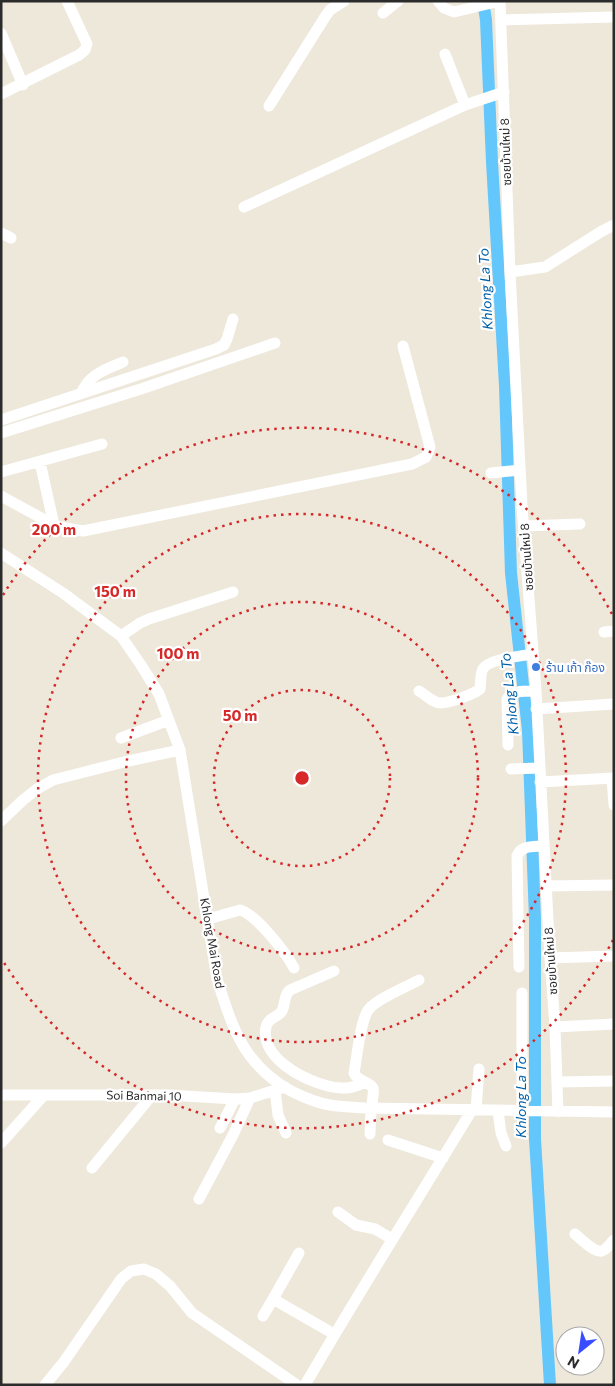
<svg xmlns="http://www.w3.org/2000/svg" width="615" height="1386" font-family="Commissioner,'Noto Sans Thai',sans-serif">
  <rect width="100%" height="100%" fill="#eee8db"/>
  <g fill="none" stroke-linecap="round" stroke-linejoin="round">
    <path stroke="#63c7fc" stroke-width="12" d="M483,1L486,20L492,162L505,386L511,573L528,731L535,919V1139L550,1385"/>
    <path stroke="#fff" stroke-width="11" d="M438,1L444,8L454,12L500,1
      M500,1L510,272L522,506L536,691L550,958L555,1027L558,1112
      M383,13L398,1
      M502,20L614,17
      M1,33L23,85
      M445,54L465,105
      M1,94L79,55L85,50L87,44L67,1
      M269,106L325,17L330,10L344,1
      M244,207L465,105L504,92
      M1,233L11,238
      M510,272L545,267L602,231L614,225
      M81,394C89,374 105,370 123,362
      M1,420L216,349L224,345L227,339L233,319
      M1,433L141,389L275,343
      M40,462L54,525
      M1,472L102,444
      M491,473L520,470
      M1,496L54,525L66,528L83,531L412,464L426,457L430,447L403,346
      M524,526L580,524
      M1,553L63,593L121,636L141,665L159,694L180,750L217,979C233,1029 243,1064 291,1091C303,1097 317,1103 330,1105C342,1107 353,1107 365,1108L614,1112
      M604,632L614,631
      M121,636L140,623L149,619L233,592
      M419,691C426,695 433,703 441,703C450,703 474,694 480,689C481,683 480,673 483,669C488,659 522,656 533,654
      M536,709L614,704
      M121,738L169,720
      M508,745L507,699C513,690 525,691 536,691
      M511,769L539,768
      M612,778L614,805
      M540,782L614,778
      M1,821L23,800L37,789L53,780L124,762L180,750
      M546,886L614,885
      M208,919L240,910C257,915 286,953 294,968
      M550,958L614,956
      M519,967L517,856C521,845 533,847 544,846
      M334,971L290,990C283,996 286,1003 282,1011C278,1018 268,1017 266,1027C259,1061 315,1087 342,1088C350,1089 357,1085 365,1083
      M555,1027L614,1024
      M557,1082L614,1081
      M275,1090L278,1115L286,1133
      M1,1095H168L235,1099L250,1098L285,1087
      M476,1110L479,1069
      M498,1111L501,1133L506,1146
      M522,1111V993
      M220,1128L235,1099
      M370,1134C370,1121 371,1109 373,1096C373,1093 374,1091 373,1088C369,1081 358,1082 354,1073C357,1058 360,1020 369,1009C377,999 406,987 419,980
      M388,1140L443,1158
      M1,1143L44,1095
      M92,1168L152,1095
      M199,1199L233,1135L250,1098
      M338,1212L356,1225L375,1229L392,1239
      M575,1234C581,1239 595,1253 602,1251C607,1249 610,1244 614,1240
      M299,1253L273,1299L334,1334
      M263,1316L273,1299
      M45,1385L63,1363L121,1279L131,1271L144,1269L156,1274L170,1286L192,1313L297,1385
      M305,1385C359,1292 416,1202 472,1110"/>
  </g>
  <g fill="none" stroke="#d62828" stroke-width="2.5" stroke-dasharray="2.5 5">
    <circle cx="302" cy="778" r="88"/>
    <circle cx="302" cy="778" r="176"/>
    <circle cx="302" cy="778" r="264"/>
    <path d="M613 940A351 351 0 0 1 3 961M3 595A351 351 0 0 1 613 616"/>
  </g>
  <circle fill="#3f7fe0" stroke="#fff" stroke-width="2" cx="536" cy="667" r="5"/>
  <g text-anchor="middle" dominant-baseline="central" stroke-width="4.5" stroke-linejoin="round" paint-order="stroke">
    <g font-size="12" fill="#2b2b2b" stroke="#fff">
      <text transform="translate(505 152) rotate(-92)">ซอยบ้านใหม่ 8</text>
      <text transform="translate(526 557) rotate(-94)">ซอยบ้านใหม่ 8</text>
      <text transform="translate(213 943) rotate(80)">Khlong Mai Road</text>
      <text transform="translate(550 961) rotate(-94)">ซอยบ้านใหม่ 8</text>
      <text transform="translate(144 1095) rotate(1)">Soi Banmai 10</text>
    </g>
    <g font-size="12" fill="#366cbe" stroke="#fff" text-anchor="start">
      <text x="546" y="667">ร้าน เก้า ก๊อง</text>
    </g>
    <g font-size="14" font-style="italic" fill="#0061a9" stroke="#fff">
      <text transform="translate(485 289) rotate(-93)">Khlong La To</text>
      <text transform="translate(509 694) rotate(-96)">Khlong La To</text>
      <text transform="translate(520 1097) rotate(-90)">Khlong La To</text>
    </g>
  </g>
  <circle cx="302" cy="778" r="8" fill="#d62828" stroke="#fff" stroke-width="2.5"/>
  <g font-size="15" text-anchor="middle" font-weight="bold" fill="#d62828" stroke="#fff" stroke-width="4.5" stroke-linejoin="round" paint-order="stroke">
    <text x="54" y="535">200 m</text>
    <text x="115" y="597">150 m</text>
    <text x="178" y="659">100 m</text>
    <text x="240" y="721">50 m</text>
  </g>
  <rect width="615" height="1386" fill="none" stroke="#2b2b2b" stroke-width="5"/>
  <g transform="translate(580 1351) rotate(210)"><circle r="24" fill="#ffffff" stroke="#aaaaaa"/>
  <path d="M0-4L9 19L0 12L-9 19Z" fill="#374dff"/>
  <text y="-8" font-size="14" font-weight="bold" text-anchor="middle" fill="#2b2b2b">N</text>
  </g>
</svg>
